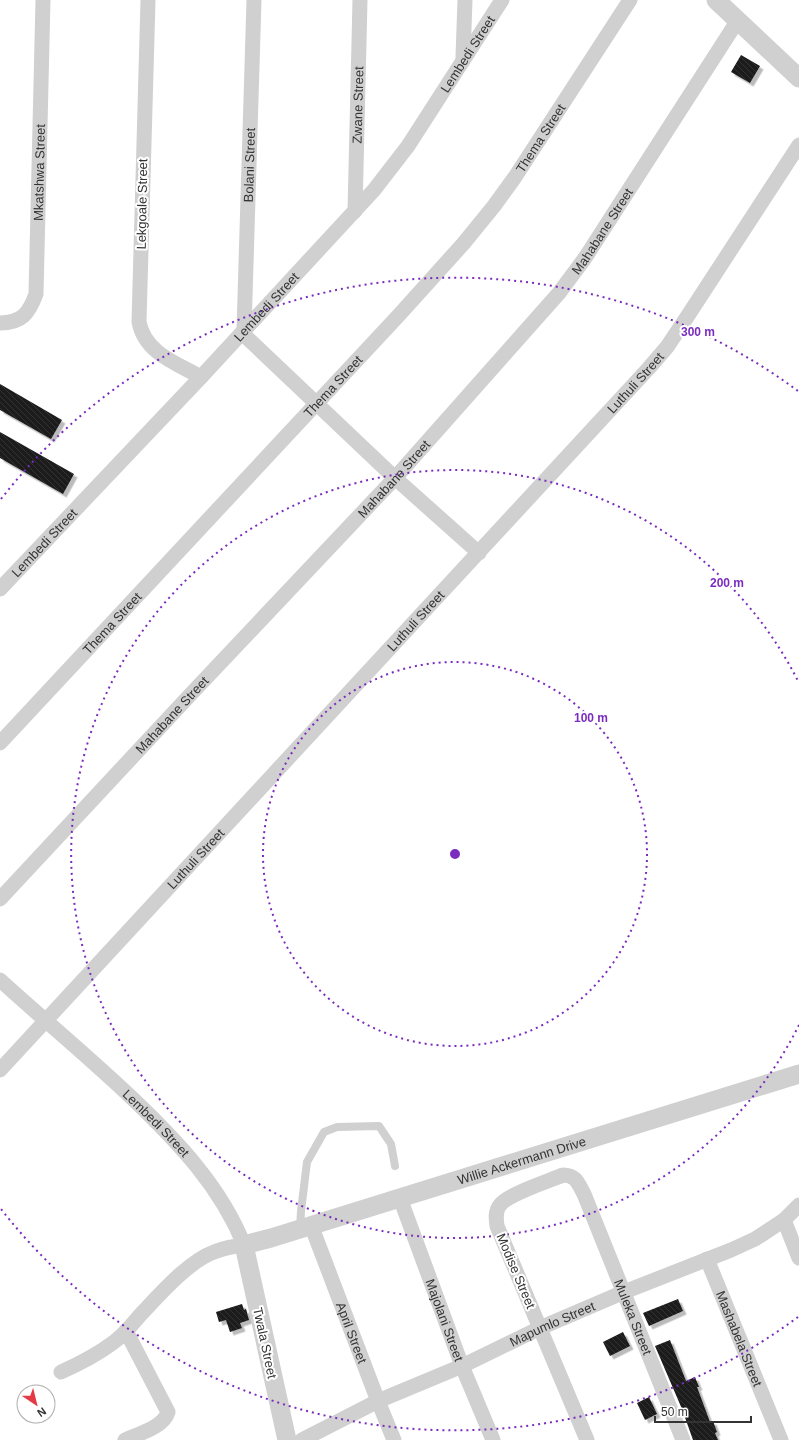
<svg xmlns="http://www.w3.org/2000/svg" width="799" height="1440" font-family="Arial,sans-serif">
  <defs>
    <pattern id="building-back-hatch" width="6" height="6" patternUnits="userSpaceOnUse"><rect width="6" height="6" fill="#1a1a1a"/><path d="M-1 5l2 2M0 0l6 6M5-1l2 2" fill="none" stroke="#333"/></pattern>
    <filter id="shadow"><feDropShadow dx="3.5" dy="3.5" stdDeviation="0" flood-color="#0004"/></filter>
  </defs>
  <rect width="100%" height="100%" fill="#fff"/>
  <path fill="url(#building-back-hatch)" filter="url(#shadow)" d="M741,55L760,66L750,83L731,72Z
    M0,384L62,420L51,439L0,410Z
    M0,432L74,474L63,494L0,458Z
    M678,1299L683,1311L649,1326L643,1313Z
    M242,1304L244,1310L246,1309L249,1320L240,1323L242,1328L230,1332L226,1320L219,1322L216,1312Z
    M623,1332L630,1346L610,1356L603,1342Z
    M670,1340L686,1381L695,1377L699,1387H697L710,1422L713,1421L717,1432L715,1433L718,1440H693L682,1409L655,1346Z
    M649,1397L657,1414L645,1420L637,1403Z"/>
  <g fill="none" stroke-linecap="round" stroke-linejoin="round">
    <path stroke="#d0d0d0" stroke-width="8" d="M300,1229L301,1211L307,1162L324,1132L337,1127L379,1126L391,1144L395,1166"/>
    <g stroke="#d0d0d0" stroke-width="15">
      <path d="M148,0L139,322C145,353 176,363 201,377"/>
      <path d="M463,57L465,0"/>
      <path id="s1" d="M355,211L360,0"/>
      <path id="s2" d="M0,323C22,323 29,313 36,294L43,0"/>
      <path id="s3" d="M244,330L254,0"/>
      <path d="M242,333L395,478L479,553"/>
      <path id="s4" d="M0,589L201,377L374,190L408,146L502,0"/>
      <path id="s5" d="M0,743L399,315L463,244L494,206L515,177L630,0"/>
      <path id="s6" d="M0,899L190,695L395,478L559,293L585,258L738,20"/>
      <path id="s7" d="M0,980C44,1020 90,1058 133,1099C178,1142 221,1187 244,1245C234,1246 224,1248 214,1252C189,1261 160,1294 142,1313C133,1323 125,1334 114,1342C98,1354 79,1364 61,1372"/>
      <path id="s8" d="M0,1070L648,369L667,347L687,317L799,145"/>
      <path id="s9" d="M400,1198L462,1366L493,1440"/>
      <path d="M784,1220L799,1258"/>
      <path id="s10" d="M311,1225L378,1401L394,1440"/>
      <path id="s11" d="M707,1259L781,1440"/>
      <path d="M125,1440C138,1434 164,1427 168,1412L126,1331"/>
      <path id="s12" d="M302,1440L378,1401L462,1366L540,1328L624,1292L731,1250L755,1239L784,1220L799,1205"/>
      <path id="s13" d="M587,1440L497,1226C496,1219 495,1211 500,1205C508,1194 549,1181 563,1175C576,1175 578,1183 584,1194L683,1440"/>
    </g>
    <g stroke="#d0d0d0" stroke-width="19">
      <path d="M716,0L799,78"/>
      <path id="s14" d="M287,1440L244,1245L271,1238L799,1074"/>
    </g>
  </g>
  <g fill="none" stroke="#7b2cbf" stroke-width="2" stroke-dasharray="2 4">
    <circle cx="455" cy="854" r="192"/>
    <path d="M799 1025A384 384 0 1 1 799 683"/>
    <path d="M798 1317A576 576 0 0 1 1 1209M1 499A576 576 0 0 1 798 391"/>
  </g>
  <g text-anchor="middle" dominant-baseline="central" stroke-width="4" stroke-linejoin="round" paint-order="stroke">
    <g font-size="13" fill="#333" stroke="#fff">
      <text stroke="none"><textPath href="#s4" startOffset="712">Lembedi Street</textPath></text>
      <text stroke="none"><textPath href="#s1" startOffset="106">Zwane Street</textPath></text>
      <text stroke="none"><textPath href="#s5" startOffset="812">Thema Street</textPath></text>
      <text stroke="none"><textPath href="#s3" startOffset="165">Bolani Street</textPath></text>
      <text stroke="none"><textPath href="#s2" startOffset="172">Mkatshwa Street</textPath></text>
      <text transform="translate(142 204) rotate(-89)">Lekgoale Street</text>
      <text stroke="none"><textPath href="#s6" startOffset="900">Mahabane Street</textPath></text>
      <text stroke="none"><textPath href="#s4" startOffset="388">Lembedi Street</textPath></text>
      <text stroke="none"><textPath href="#s8" startOffset="936">Luthuli Street</textPath></text>
      <text stroke="none"><textPath href="#s5" startOffset="488">Thema Street</textPath></text>
      <text stroke="none"><textPath href="#s6" startOffset="576">Mahabane Street</textPath></text>
      <text stroke="none"><textPath href="#s4" startOffset="64">Lembedi Street</textPath></text>
      <text stroke="none"><textPath href="#s8" startOffset="612">Luthuli Street</textPath></text>
      <text stroke="none"><textPath href="#s5" startOffset="164">Thema Street</textPath></text>
      <text stroke="none"><textPath href="#s6" startOffset="252">Mahabane Street</textPath></text>
      <text stroke="none"><textPath href="#s8" startOffset="288">Luthuli Street</textPath></text>
      <text stroke="none"><textPath href="#s7" startOffset="212">Lembedi Street</textPath></text>
      <text stroke="none"><textPath href="#s14" startOffset="490">Willie Ackermann Drive</textPath></text>
      <text transform="translate(516 1271) rotate(67)">Modise Street</text>
      <text stroke="none"><textPath href="#s13" startOffset="487">Muleka Street</textPath></text>
      <text stroke="none"><textPath href="#s9" startOffset="130">Majolani Street</textPath></text>
      <text stroke="none"><textPath href="#s12" startOffset="276">Mapumlo Street</textPath></text>
      <text stroke="none"><textPath href="#s10" startOffset="115">April Street</textPath></text>
      <text stroke="none"><textPath href="#s11" startOffset="86">Mashabela Street</textPath></text>
      <text transform="translate(265 1343) rotate(78)">Twala Street</text>
    </g>
  </g>
  <circle cx="455" cy="854" r="6" fill="#7b2cbf" stroke="#fff" stroke-width="2"/>
  <g font-size="12" text-anchor="middle" font-weight="bold" fill="#7b2cbf" stroke="#fff" stroke-width="4" stroke-linejoin="round" paint-order="stroke">
    <text x="698" y="336">300 m</text>
    <text x="727" y="587">200 m</text>
    <text x="591" y="722">100 m</text>
  </g>
  <g transform="translate(36 1404) rotate(145)"><circle r="19" fill="#ffffff" stroke="#adadad"/>
  <path d="M0-3L7 15L0 10L-7 15Z" fill="#e63946"/>
  <text y="-6" font-size="11" font-weight="bold" text-anchor="middle" fill="#333333">N</text>
  </g>
  <path d="M655 1416v6h96v-6" fill="none" stroke="#333333" stroke-width="2"/>
  <text x="661" y="1416" font-size="12" fill="#333333" stroke="#ffffff" stroke-width="3" paint-order="stroke">50 m</text>
</svg>
